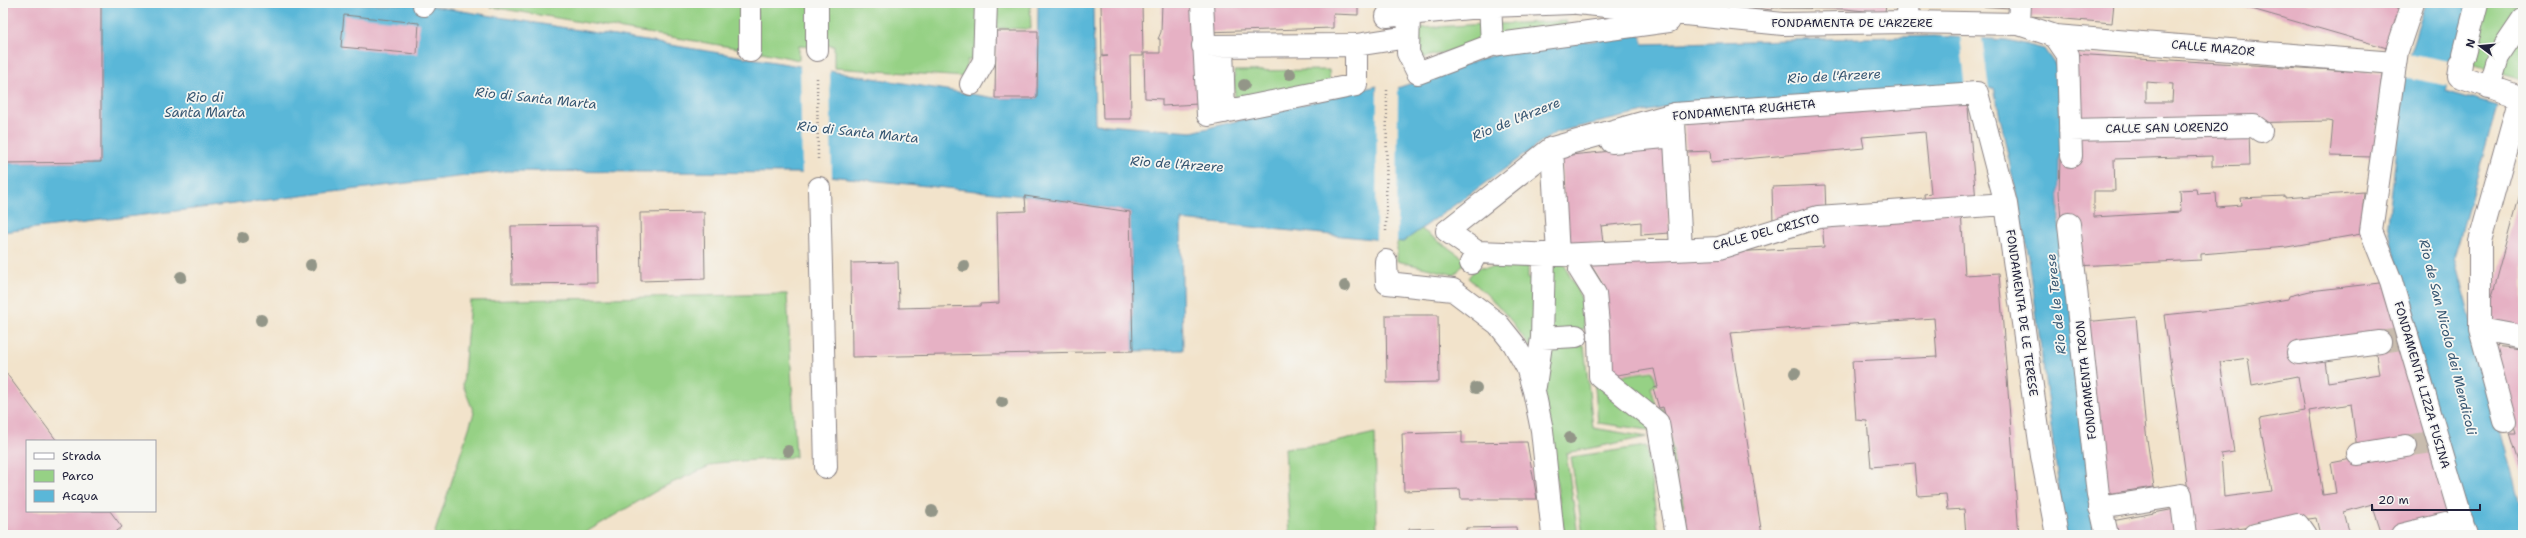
<svg xmlns="http://www.w3.org/2000/svg" width="2526" height="538" font-family="'Shantell Sans',sans-serif">
  <rect width="100%" height="100%" fill="#f6f6f2"/>
  <filter id="ink" filterUnits="userSpaceOnUse"><feTurbulence type="fractalNoise" baseFrequency=".025" numOctaves="2"/><feDisplacementMap in="SourceGraphic" scale="8" xChannelSelector="R" yChannelSelector="G"/><feConvolveMatrix kernelMatrix="1 2 1 2 8 2 1 2 1" color-interpolation-filters="sRGB"/></filter>
  <filter id="wash" filterUnits="userSpaceOnUse"><feTurbulence type="fractalNoise" baseFrequency=".012" numOctaves="4" result="noise"/><feDisplacementMap in="SourceGraphic" scale="16" xChannelSelector="R" yChannelSelector="G"/><feGaussianBlur stdDeviation="0.9" result="paint"/><feColorMatrix in="noise" values="0 0 0 0 0 0 0 0 0 0 0 0 0 0 0 0 0 1.4 0 .05"/><feComposite in="paint" operator="in"/></filter>
  <g filter="url(#wash)">
    <rect width="100%" height="100%" fill="#f2e3cb"/>
    <path fill="#96d185" stroke="#5c7a60" d="M491,3H744L743,49L491,7Z
      M757,3H811L810,47L799,46V60L757,51Z
      M823,3H980V61L967,60L965,77L834,68V46L823,45Z
      M991,3H1030L1031,29L991,28Z
      M2485,3H2523V80L2468,64Z
      M1566,21L1567,30L1498,39L1497,24Z
      M1485,24V42L1418,59L1419,28Z
      M1329,70L1330,84L1235,103L1234,71Z
      M1421,229L1466,260L1455,275L1397,261V241L1403,242Z
      M1549,263L1564,264L1582,300L1584,329L1545,335Z
      M1532,264H1539L1534,353C1512,320 1499,304 1468,278L1476,268L1528,266V278H1532Z
      M787,294L796,457L716,463L663,487L581,535H434L474,413L463,385L470,301Z
      M1590,329L1611,377L1653,371L1657,385L1651,387L1657,409L1663,408L1673,451L1679,495L1682,494L1688,535L1656,431L1598,423Z
      M1584,345L1593,428L1647,437L1566,453L1578,535H1564L1541,370L1544,346Z
      M1375,433L1377,535H1290L1285,448L1323,445Z
      M1646,446L1659,535H1583L1571,457Z"/>
    <path fill="#5ab7d8" stroke="#3e6c8a" d="M101,3L419,4L995,98H1037L1038,3H1093L1095,124L1192,132L1377,86V95L1502,52L1640,35L1643,44L1933,36L2008,40L2044,49L2058,69L2062,148L2059,157V223L2102,535H2065L2029,257L1994,88L1671,106L1556,132L1403,242L1181,220L1183,350L1133,351L1130,212L1025,196L799,173L507,171L3,232V163L101,162Z
      M2426,3H2470L2445,91L2497,106L2454,258L2523,515V535H2472L2409,317L2388,224L2407,61Z"/>
    <path fill="#f2e3cb" d="M1960,35L1982,37L1989,90H1966Z
      M2407,53L2455,62L2449,86L2403,77Z
      M800,64L830,69L832,178L802,175Z
      M1377,84L1379,93L1398,86L1397,243L1376,240Z"/>
    <g id="blocks">
      <path fill="#e6b1c4" fill-rule="evenodd" d="M3,3H101V162L3,163Z
        M1101,3H1142L1143,56H1130L1131,119H1103L1101,57L1108,56H1102Z
        M1162,3H1198V104L1162,106V99L1145,98L1144,53H1160V39H1158L1161,32Z
        M1206,3H1358V15L1333,14V28L1206,32Z
        M1713,3H1886L1885,13L1845,9L1772,8V10Z
        M1928,3H2010V8Z
        M2031,3H2114L2112,23L2030,16Z
        M2231,3H2385L2408,12L2394,50Z
        M344,15L419,23L417,54L341,47Z
        M996,31H1038L1037,98H995Z
        M2074,54L2382,73L2374,157L2330,156L2333,122L2329,121L2074,127ZM2146,82L2173,84L2172,102H2146Z
        M1967,96L1976,201L1925,206L1924,194L1931,193L1925,132L1862,137L1864,148L1711,162L1710,151L1686,152L1684,122Z
        M2249,129L2250,165L2212,166V156L2114,159L2115,191H2094V217L2181,212L2180,190L2196,189L2197,194L2216,193L2217,207L2241,205L2240,198L2285,196V198L2364,192L2361,234L2287,247L2201,254V260L2076,266L2061,221L2059,193L2060,159H2076L2075,133Z
        M1664,146L1670,233L1641,235V222L1601,226L1603,243L1568,246L1560,156Z
        M2523,183V328L2486,319Z
        M1825,185L1826,214L1773,222L1772,187Z
        M1025,196L1130,212L1133,351L852,357L851,263L898,262L899,308L980,306V304L999,303L997,212L1026,211Z
        M1961,211L1965,275L1999,273L2019,535H1966L1964,509L1948,510L1946,494L1918,496L1915,463L1871,467L1867,421L1856,420L1852,361L1937,357L1934,318L1730,333L1762,535H1688L1682,493L1679,494L1673,453H1675L1663,407L1659,408L1653,388L1658,387L1654,369L1611,376L1602,283L1588,260L1824,247L1822,220Z
        M704,212L705,279L641,281L640,213Z
        M597,225L598,283L512,284L511,226Z
        M2388,282L2454,520L2394,535H2382L2372,504L2344,512L2350,535H2320L2316,518L2194,535L2164,315L2241,307L2288,299L2289,296L2310,291ZM2375,348L2379,374L2328,382L2324,354ZM2248,358L2252,385L2298,376L2304,411L2259,419L2272,491L2224,497L2221,454L2234,452L2220,362ZM2351,404L2357,449L2407,448L2331,463L2336,493L2323,495L2309,411Z
        M1386,315H1438L1439,382L1387,383Z
        M2136,317L2146,432L2154,487L2099,495L2084,322Z
        M2493,346L2523,349V478L2509,433H2516Z
        M3,369L57,441H27V511H110L122,527L112,535H3Z
        M1462,432V443L1527,442L1537,499H1461L1460,489L1404,491L1402,434Z
        M2175,509L2179,535H2115L2112,521Z
        M1516,527L1517,535H1466V528Z
        M1434,528V535H1409V529Z"/>
    </g>
  </g>
  <g filter="url(#ink)">
    <use href="#blocks" fill-opacity="0" stroke="#8a8283" stroke-width="1"/>
    <g fill="none" stroke-linecap="round" stroke-linejoin="round">
      <path stroke="#c8bcae" stroke-width="22" stroke-dasharray="22 11" stroke-linecap="butt" d="M2380,342L2401,339
        M2406,446L2431,442"/>
      <defs>
        <path id="minor" d="M817,3V50
          M1202,3L1208,115L1356,85V45
          M1480,3L1490,6L1572,3
          M1490,3L1492,45
          M1577,3L1783,24L1907,22L2019,24L2055,36
          M2413,3L2397,51L2371,231L2391,281L2466,535
          M424,5L425,3
          M1409,13L1408,53L1418,73L1492,45L1669,21
          M1387,16L1490,6
          M1907,22L1909,3
          M2019,24L2020,3
          M1203,46L1356,45L1408,37
          M1222,46L1224,112
          M750,51V3
          M2464,54L2477,3
          M2461,63L2459,76L2520,97L2480,241V329L2505,421
          M971,84L984,61L986,3
          M2489,87L2498,57L2523,20
          M1674,122L1681,249
          M2070,130L2254,126L2261,131
          M1612,142L1675,136
          M2071,156L2068,55L2055,36L2394,63
          M819,188L826,467
          M2069,224L2098,495L2107,535
          M1477,252L1558,255L1719,248L1818,217L2006,204
          M1558,255L1552,148L1563,147
          M1386,261L1387,283L1453,290L1498,324L1514,344L1527,367L1534,391L1542,430L1553,535
          M1471,263L1477,252L1447,231L1552,148L1674,114L1977,93L2006,204L2042,456L2057,535
          M1580,270L1595,294L1599,334L1600,376L1658,423L1677,535
          M2480,329L2523,337
          M1542,338L1576,336
          M2298,353L2380,342
          M1535,386L1542,338L1544,254
          M2358,454L2406,446
          M2100,508L2181,495L2186,535
          M2255,535L2298,525L2305,535
          M2402,535L2462,520"/>
      </defs>
      <use href="#minor" stroke="#8a8283" stroke-width="24"/>
      <path stroke="#8a8283" stroke-width="2.5" stroke-dasharray="1 3" stroke-linecap="butt" d="M817,78L818,159
        M1386,231L1387,90"/>
      <use href="#minor" stroke="#fff" stroke-width="22"/>
    </g>
    <g fill="#939688">
      <circle cx="1290" cy="74" r="6"/>
      <circle cx="1244" cy="85" r="6"/>
      <circle cx="243" cy="238" r="6"/>
      <circle cx="311" cy="265" r="6"/>
      <circle cx="964" cy="266" r="6"/>
      <circle cx="181" cy="277" r="6"/>
      <circle cx="1345" cy="286" r="6"/>
      <circle cx="261" cy="320" r="6"/>
      <circle cx="1795" cy="373" r="6"/>
      <circle cx="1476" cy="388" r="6"/>
      <circle cx="1002" cy="402" r="6"/>
      <circle cx="1570" cy="438" r="6"/>
      <circle cx="788" cy="451" r="6"/>
      <circle cx="932" cy="511" r="6"/>
    </g>
  </g>
  <g text-anchor="middle" dominant-baseline="central" stroke-width="3.5" stroke-linejoin="round" paint-order="stroke">
    <g font-size="12" fill="#22223b" stroke="#f6f6f2">
      <text x="1852" y="23">FONDAMENTA DE L'ARZERE</text>
      <text transform="translate(2213 48) rotate(5)">CALLE MAZOR</text>
      <text transform="translate(1744 110) rotate(-5)">FONDAMENTA RUGHETA</text>
      <text transform="translate(2167 128) rotate(-1)">CALLE SAN LORENZO</text>
      <text transform="translate(1766 232) rotate(-15)">CALLE DEL CRISTO</text>
      <text transform="translate(2022 313) rotate(82)">FONDAMENTA DE LE TERESE</text>
      <text transform="translate(2086 380) rotate(-96)">FONDAMENTA TRON</text>
      <text transform="translate(2422 385) rotate(74)">FONDAMENTA LIZZA FUSINA</text>
    </g>
    <g font-size="13" font-style="italic" fill="#365672" stroke="#f6f6f2">
      <text transform="translate(1834 76) rotate(-3)">Rio de l'Arzere</text>
      <text x="205" y="97">Rio di<tspan x="205" dy="15">Santa Marta</tspan></text>
      <text transform="translate(536 98) rotate(6)">Rio di Santa Marta</text>
      <text transform="translate(1516 119) rotate(-22)">Rio de l'Arzere</text>
      <text transform="translate(858 132) rotate(6)">Rio di Santa Marta</text>
      <text transform="translate(1177 164) rotate(4)">Rio de l'Arzere</text>
      <text transform="translate(2056 304) rotate(-96)">Rio de le Terese</text>
      <text transform="translate(2448 337) rotate(76)">Rio de San Nicolo dei Mendicoli</text>
    </g>
  </g>
  <rect width="2526" height="538" fill="none" stroke="#f6f6f2" stroke-width="16"/>
  <rect x="26" y="440" width="130" height="72" fill="#f6f6f2" stroke="#a1a1a9"/>
  <rect x="34" y="453" width="20" height="6" fill="#ffffff" stroke="#a1a1a9"/>
  <text x="62" y="460" font-size="12" fill="#22223b">Strada</text>
  <rect x="34" y="470" width="20" height="12" fill="#96d185" stroke="#a1a1a9"/>
  <text x="62" y="480" font-size="12" fill="#22223b">Parco</text>
  <rect x="34" y="490" width="20" height="12" fill="#5ab7d8" stroke="#a1a1a9"/>
  <text x="62" y="500" font-size="12" fill="#22223b">Acqua</text>
  <g transform="translate(2480 46) rotate(286)" stroke="#f6f6f2" stroke-width="3" paint-order="stroke">
  <path d="M0-3L7 15L0 10L-7 15Z" fill="#22223b"/>
  <text y="-6" font-size="11" font-weight="bold" text-anchor="middle" fill="#22223b">N</text>
  </g>
  <path d="M2372 504v6h108v-6" fill="none" stroke="#22223b" stroke-width="2"/>
  <text x="2378" y="504" font-size="12" fill="#22223b" stroke="#f6f6f2" stroke-width="3" paint-order="stroke">20 m</text>
</svg>
